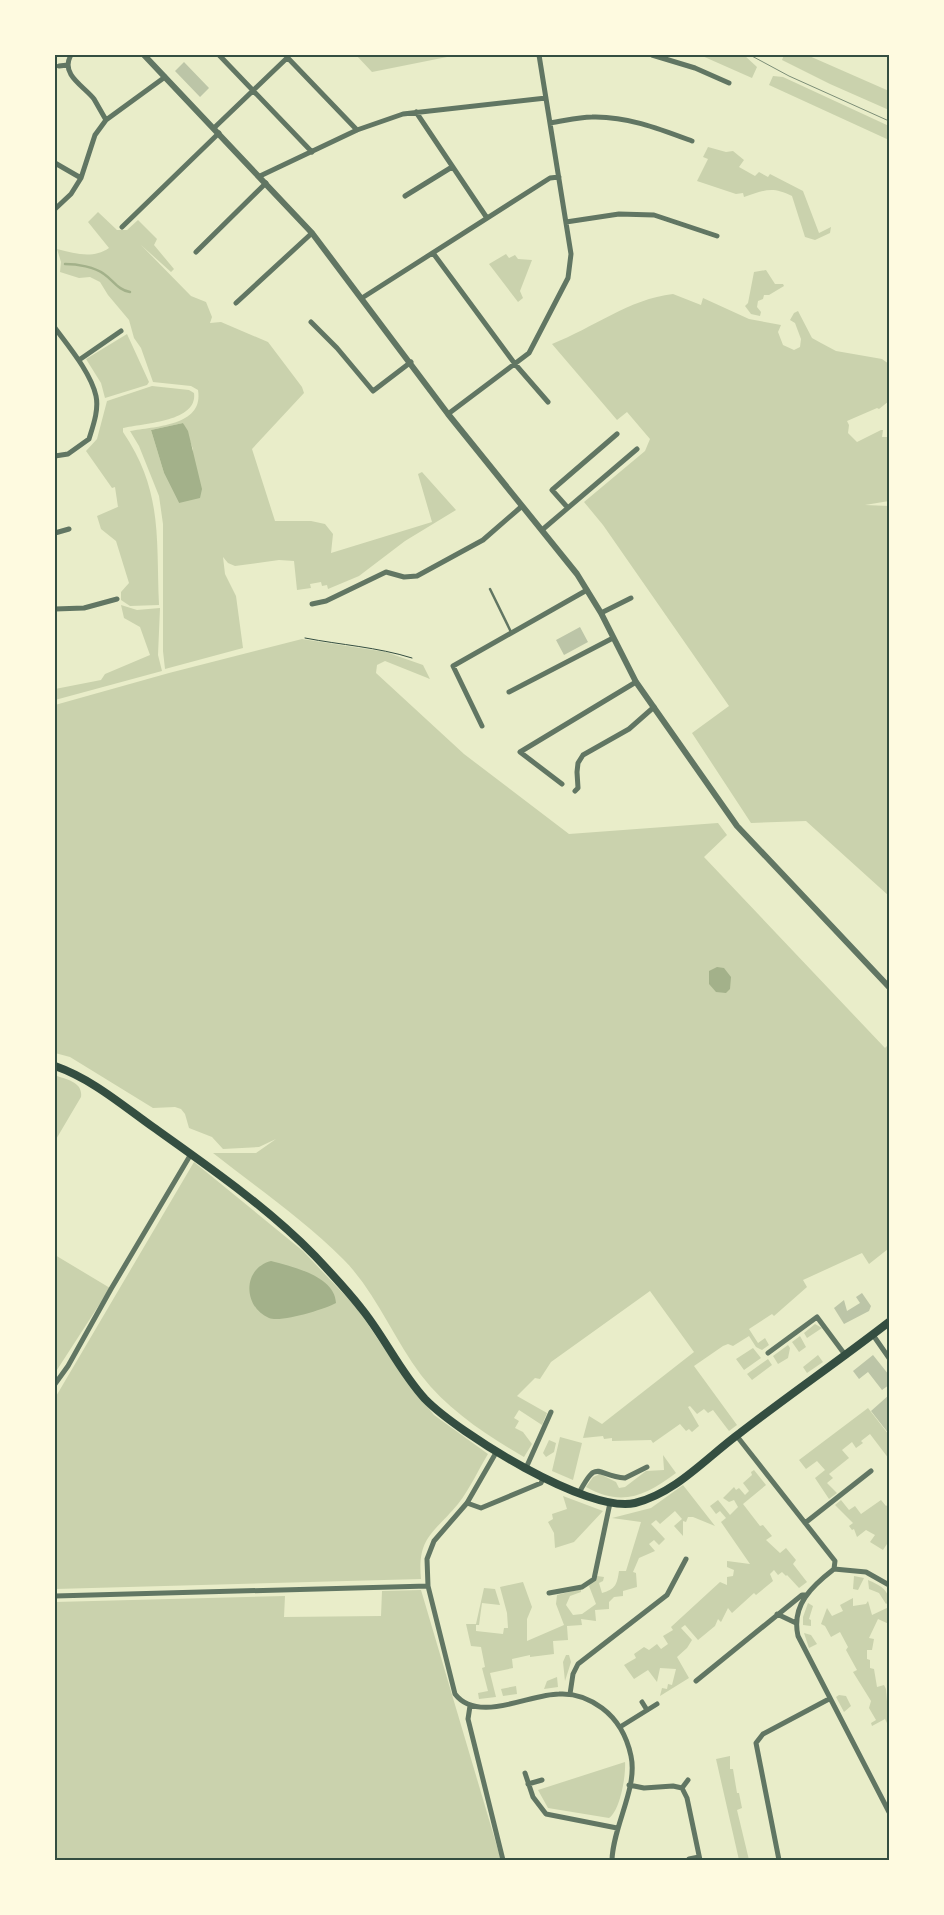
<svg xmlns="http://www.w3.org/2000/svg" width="944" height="1915" font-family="'Asap Condensed',sans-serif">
  <rect width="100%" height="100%" fill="#e9edc9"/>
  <path fill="#cad2ad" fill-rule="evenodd" d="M356,55H457L372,72Z
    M700,55H744L757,67L752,78Z
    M784,55H807L889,91V110L830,84L782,60Z
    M773,76L783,77L889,126V140L769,85Z
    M708,147L726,152L733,151L744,160L739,167L755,176L759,172L768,177L770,174L803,191L819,233L831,227L830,233L815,240L805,237L792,196C772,186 765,190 744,197L743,193L736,194L697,181L708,159L703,157Z
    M98,212L117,230H127L138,220L157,239L154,245L174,269L171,272L141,245L191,296L206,302L212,317L210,323L221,322L268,342L302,387L304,393L252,449L275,521H311L325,524L333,534L331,553L432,522L418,474L422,472L456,510L405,541L359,576L328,589L327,585L322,586L321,582L310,584L311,588L297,590L294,561L279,560L235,566L228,563L223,557L225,574L236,596L243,648L165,669L163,651V524L159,496L139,446L130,431C156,426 204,426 198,390L191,386L153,382L141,348L134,338L129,320L108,295L100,282L90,277L79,278L60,272L61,262L57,249C76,254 93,259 109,248L88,222ZM183,423L193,449L179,503L164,473L151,430Z
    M506,254L509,258L515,255L518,259L532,260L520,291L523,298L518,302L489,264Z
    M766,270L775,284H783L784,286L769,295H764L763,299L758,301L757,307L761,312L760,316L751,314L745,306L748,303L754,272Z
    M673,294L701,305L703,298L749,319L781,325L778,332L783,345L794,350L800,347L801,339L795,323L790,320L794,313L798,311L812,338L821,343L836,351L882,359L889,364V401L879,409L877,408L847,421L849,425L848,433L857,442L881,430H883L882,437H889V501L865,505L889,506V896L806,821L751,823L692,733L729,706L603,525L584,502L645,451L650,439L627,412L617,420L552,344C593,328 629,299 673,294Z
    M127,334L149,382L147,385L105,398L101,383L86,359Z
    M152,386L189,390L194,393C198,422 143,423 123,428V432C163,491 156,538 159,605L130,606L121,600V592L129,583L116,541L101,529L97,516L120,506L118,507L115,487L112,488L86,451L97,439L107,401Z
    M121,605L137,610L160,608L158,655L162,671L55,700V689L101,680L105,674L150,655L140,627L124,618Z
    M302,639L386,652L423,665L430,679L385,661L377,665L376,673L464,754L569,834L718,823L727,835L704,857L885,1048L889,1044L888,1249L869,1264L862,1253L803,1280L807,1287L774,1316L772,1314L749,1329L758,1343L765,1338L769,1345L762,1350L756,1347L749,1336L733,1346L728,1344L723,1346L694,1366L737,1425L729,1431L713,1410L708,1413L704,1409L697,1414L690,1406L688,1407L699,1426L692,1432L689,1429L686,1431L680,1424L653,1443L651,1440L612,1441V1438L604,1439L603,1436L583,1438L589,1416L602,1424L694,1352L650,1291L551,1362L540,1379L535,1378L517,1396L547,1413L542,1425L519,1410L514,1418L519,1421L515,1428L523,1432L532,1444L524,1457C486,1435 448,1410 421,1375C393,1338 376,1292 343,1259C304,1220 256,1187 213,1153H256L276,1139L259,1147L223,1149L212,1137L189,1128L185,1114L181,1109L175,1107L153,1108L70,1057L55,1053V705L169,673Z
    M57,1076C69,1080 83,1083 81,1097L55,1141V1080Z
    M194,1162L303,1251L357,1308L400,1372L434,1415L488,1454C478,1470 470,1489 458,1504C434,1533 417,1537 421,1579L55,1589V1398Z
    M55,1255L110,1288L55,1373Z
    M815,1324L822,1328L807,1338L804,1333Z
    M800,1336L806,1347L799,1352L792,1342Z
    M788,1345L790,1348L788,1358L778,1364L773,1356Z
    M753,1348L761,1358L744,1370L736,1359Z
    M818,1355L823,1362L807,1373L803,1367Z
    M768,1359L772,1365L752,1380L747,1374Z
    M868,1408L889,1435V1459L870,1434L861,1441L863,1443L856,1448L852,1442L842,1450L849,1458L829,1474L833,1478L827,1483L837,1493L829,1499L815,1478L825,1470L817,1461L806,1469L799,1460Z
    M560,1437L582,1443L573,1480L552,1471Z
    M549,1440L556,1443L554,1452L546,1457L543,1453Z
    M663,1455L676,1473C645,1496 622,1507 586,1487L593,1477L600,1474L616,1482L619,1488L625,1487L646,1471L664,1470Z
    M754,1470L766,1485L743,1504L760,1526L763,1525L772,1536L766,1540L780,1553L786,1548L796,1560L793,1564L807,1582L799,1588L787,1575L786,1576L782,1572L778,1575L774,1570L770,1574L773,1581L756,1595L754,1593L732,1613L728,1608L721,1622L718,1619L715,1626L698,1640L685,1625L681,1628L692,1640L687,1648L677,1657L689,1678L660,1696L662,1688L667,1689L668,1684L672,1685L676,1669L660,1668L657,1682L648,1670L634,1679L624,1665L636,1658L634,1654L644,1647L649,1650L657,1644L661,1649L668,1644L663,1636L673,1630L671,1627L720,1582L727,1585V1577L733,1576L734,1570L727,1567V1561L750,1564L721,1522L726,1518L720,1511L716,1514L710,1506L718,1500L730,1515L738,1507L734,1500L729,1502L723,1498L734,1487L736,1490L739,1488L745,1495L749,1491L743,1483L752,1475L751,1472Z
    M683,1485L715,1526L693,1517H688L686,1522L683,1521V1536L674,1526L682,1519L675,1511L660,1524L656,1520L651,1524L665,1539L659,1545L654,1540L649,1544L655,1551L639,1558L633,1572L636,1573L637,1587L623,1591V1596L614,1597L609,1602V1609L595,1610L596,1621L581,1619L582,1625L567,1626L568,1640L553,1641L554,1654L530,1657V1655L512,1659L513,1668L490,1673L496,1697L479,1699L478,1693L488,1691L482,1668L485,1667L481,1647L471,1646L466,1624H476L484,1588L495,1589L500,1605L482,1603L479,1625H476V1631L503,1634L504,1628H508L507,1613L500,1587L523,1582L532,1607L527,1619V1641L564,1625L556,1604L557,1595L581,1589V1592L570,1596L566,1605L573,1615L582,1614L596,1604L589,1586L597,1576L604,1577L603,1581L599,1583L602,1593C616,1589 617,1584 619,1571H626L641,1522L612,1518L651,1508Z
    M563,1496L603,1511L574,1542L555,1548L554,1533L548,1522L553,1519L552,1514L567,1509Z
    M841,1500L849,1510L855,1506L861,1514L881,1500L886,1506L889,1504V1545L887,1544L883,1550L870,1542L875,1535L866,1530L857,1537L854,1529L852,1530L849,1526L853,1523L835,1505Z
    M854,1576L864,1578L858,1590L853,1589Z
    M868,1580C879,1585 889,1589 889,1602L886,1604L879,1593L869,1589Z
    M421,1590L501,1860H55V1602L285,1596L284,1617L381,1616L382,1591Z
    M853,1598V1606L866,1604L868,1601L872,1615L889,1607V1624L878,1619L869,1638L874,1639L872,1650H867V1659L870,1660V1668L874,1669L877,1687L884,1685L886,1689L889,1727L885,1719L872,1726L871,1723L876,1720L869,1708L871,1701L853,1672L857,1670L846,1650L848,1647L840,1632L831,1637L825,1626L821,1624L827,1608L832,1616L843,1611L840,1605Z
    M808,1603L813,1606L809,1619L811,1620V1626L803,1625V1617Z
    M804,1633L811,1635L817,1644L809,1648Z
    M566,1655H569L571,1662L565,1681L563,1662Z
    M557,1677L558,1687L544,1689L547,1681Z
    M516,1686L517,1694L503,1696L501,1689Z
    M839,1695L846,1696L851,1706L844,1712L836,1697Z
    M730,1756V1769H733L737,1793H739L742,1808L737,1810L749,1860H739L716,1759Z
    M625,1762C626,1776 620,1811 609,1818L548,1808L538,1790Z"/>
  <path fill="#a3b18a" d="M183,423L188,431L202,489L200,498L179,503L164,473L151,430Z
    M717,967L724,968L731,977L730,989L726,993L716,992L709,984V971Z
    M271,1261C293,1267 335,1276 336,1303C325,1309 281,1323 269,1318C244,1308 241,1269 271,1261Z"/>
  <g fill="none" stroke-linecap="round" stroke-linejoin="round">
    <path stroke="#a3b18a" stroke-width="2.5" d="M65,264C77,264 95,267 104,274C114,281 118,290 130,292"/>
  </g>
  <path fill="#bcc5a7" d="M184,62L209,88L200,97L175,71Z
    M580,627L588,642L564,655L556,640Z
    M862,1293L871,1306L869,1311L844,1324L834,1308L844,1300L847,1311L860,1303L856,1297Z
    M873,1355L889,1375V1385L882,1390L868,1372L859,1379L853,1371Z
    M889,1395V1434L871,1411Z"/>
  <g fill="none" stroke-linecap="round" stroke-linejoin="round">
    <path stroke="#344e41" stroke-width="1" d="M305,638C341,645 377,647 412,658"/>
    <path stroke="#617663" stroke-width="2.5" d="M490,589L511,632"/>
    <path stroke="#617663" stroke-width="5" d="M219,55L312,152
      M285,55L357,130
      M652,55L695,68L729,83
      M70,57C61,75 85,87 94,99C98,106 102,113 106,120
      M59,66L68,65
      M416,112L487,218
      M550,123C564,121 578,117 592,117C627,116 660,129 692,141
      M214,128L287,58
      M55,163L81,178
      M260,176L357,130L403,114L546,98
      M405,196L452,167
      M55,209L71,194L81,178L95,135L106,120L165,77
      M566,222L619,214L654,215L717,236
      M122,227L219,133
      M196,252L266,183
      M433,253L515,364L548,402
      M362,298L550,178L559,177
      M236,303L312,233
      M311,322L337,348L373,391L411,362
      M55,328C69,347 91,373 96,396C99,410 93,426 89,439L68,454L55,456
      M79,360L121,331
      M448,414L529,353L568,278L571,254L539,55
      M568,508L552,490L617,434
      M542,530L637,449
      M55,533L69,529
      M312,604L326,601L386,572L404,577L417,576L483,540L521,507
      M55,609L84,608L117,599
      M601,613L631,598
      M509,692L613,638
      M482,726L453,666L587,590
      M562,784L520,752L636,682
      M575,791L578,788L577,772L578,763L583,755L629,729L654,707
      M873,1335L889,1358
      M768,1353L817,1317L846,1356
      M55,1384L68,1366L111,1289L191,1154
      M736,1435L835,1561L834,1569
      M497,1451L467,1503L434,1541L427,1559L428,1586L455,1694C478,1724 529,1694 559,1694C575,1693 590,1699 602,1708C618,1720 627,1737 631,1756C638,1788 613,1826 612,1860
      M526,1468L551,1412
      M579,1493C598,1457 596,1476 625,1478L647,1467
      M467,1503L481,1508L541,1483L544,1477
      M805,1523L871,1471
      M834,1569C812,1586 791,1605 798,1636L889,1812
      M834,1569L866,1572L889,1585
      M549,1593L582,1587L594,1579L610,1503
      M55,1596L428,1586
      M777,1614L796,1623
      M696,1681L802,1595H805
      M570,1694L573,1674L578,1664L667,1595L686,1559
      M642,1702L647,1710
      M470,1706L468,1719L503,1860
      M620,1727L657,1704
      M525,1773L533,1797L546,1814L617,1828
      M528,1784L542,1780
      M629,1785L644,1788L673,1786L682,1788L687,1798L700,1860
      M682,1788L688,1780
      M689,1859L699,1857
      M779,1860L756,1743L763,1734L829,1699"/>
    <path stroke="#617663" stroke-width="6" d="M144,55L312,233L448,414L577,574L601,613L636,682L737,826L889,987"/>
    <path stroke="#344e41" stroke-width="8" d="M55,1066C92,1079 122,1105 153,1127C209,1167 267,1207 315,1256C331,1273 347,1290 361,1308C384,1336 400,1372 425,1399C458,1433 588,1514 635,1503C676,1493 707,1457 740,1433C789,1395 840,1360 889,1322"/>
    <path stroke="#7c8e77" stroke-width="1" d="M750,55L789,76L889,121"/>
  </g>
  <rect width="944" height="1915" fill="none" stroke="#fefae0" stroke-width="112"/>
  <rect x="56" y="56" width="832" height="1803" fill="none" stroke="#344e41" stroke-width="2"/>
</svg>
